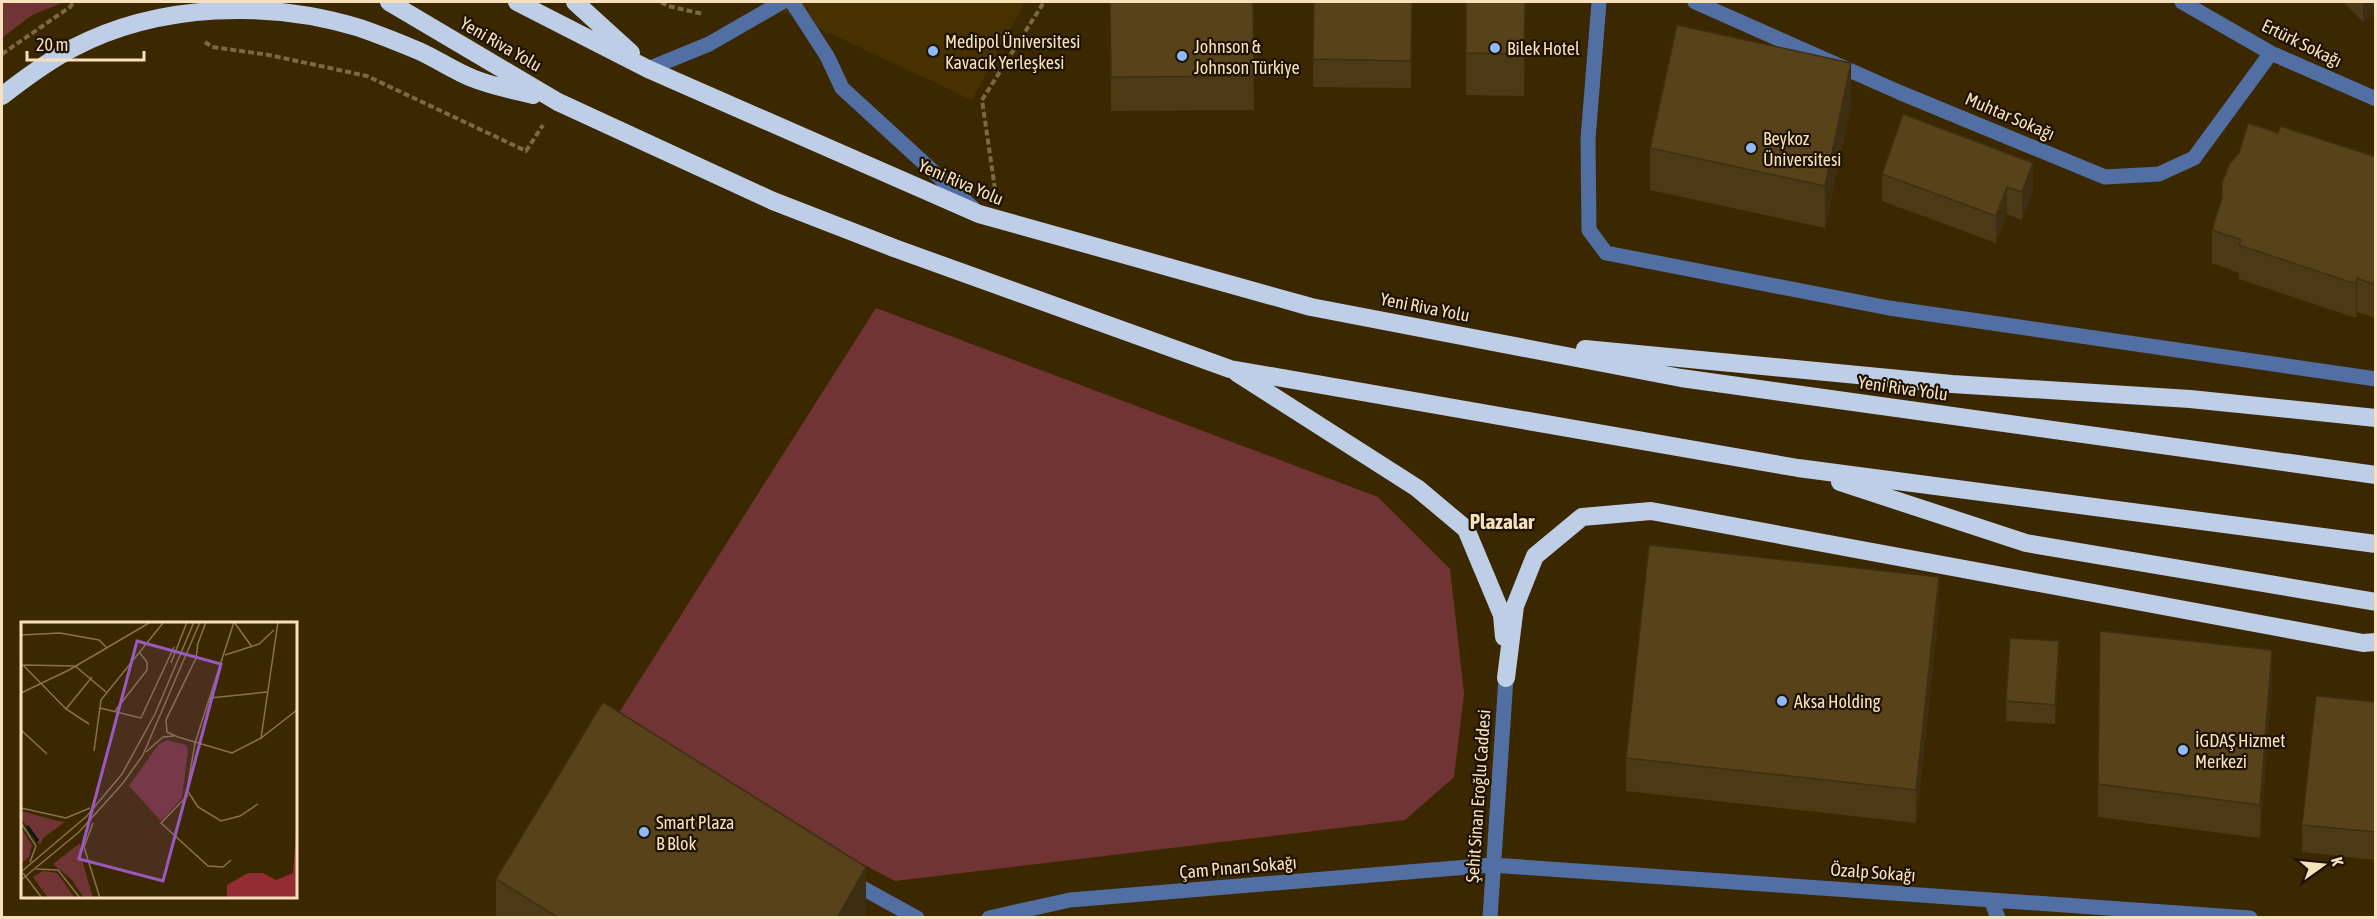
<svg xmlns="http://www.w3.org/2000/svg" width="2377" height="919" font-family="'Asap Condensed',sans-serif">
  <rect width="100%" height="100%" fill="#3c2800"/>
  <path fill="#483100" d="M763,2H1025L972,100Z"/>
  <path fill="#713435" d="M2,2H64L32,15L2,38Z
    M876,308L1378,497L1450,569L1464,694L1454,777L1405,820L895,881L608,730Z"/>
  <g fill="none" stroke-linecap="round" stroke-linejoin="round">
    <path stroke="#7c6841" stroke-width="4" stroke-dasharray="6 3" stroke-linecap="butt" d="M661,2L668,6L703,14
      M205,42L212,47L269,55L367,76L526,151L543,125
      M2,54L70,7L74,2
      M995,189L982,100L1044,2"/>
    <path stroke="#516fa3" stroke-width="15" d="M792,2L827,56L842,88L973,208
      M1599,2L1588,139L1589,230L1606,253L1889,308L2376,379
      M1695,2L1901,93L2105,177L2159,174L2194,158L2271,53
      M2182,2L2271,53L2376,99
      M648,69L709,44L782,2
      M848,880L917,918
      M1991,900L1998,918
      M989,918L1070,900L1492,865L2250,918
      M1490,918L1506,678"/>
    <path stroke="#becee7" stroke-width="18" d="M389,2L558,102L773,201L894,248L1230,369L1798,468L2376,544
      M517,2L648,69L979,214L1311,307L1681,378L2376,475
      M575,2L631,53
      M2,96C25,78 48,61 73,48C159,3 270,0 360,28C380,35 400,43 419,51C437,59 454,71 472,78C491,86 513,90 533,95
      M1585,349L1952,384L2190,399L2376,418
      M1237,373L1417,488L1466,529L1502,615L1504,637
      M1840,482L2026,543L2376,602
      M1506,678L1515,606L1535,556L1582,517L1651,511L2363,643L2376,642"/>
  </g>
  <path fill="#4c3916" d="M1110,2H1253L1254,110L1111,111Z
    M1314,2H1412L1411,88L1313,87Z
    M1466,2H1525L1524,96L1466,95Z
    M2343,2H2376L2363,22Z
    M1851,105L1825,228L1650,190V148Z
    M2376,157V318L2357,312L2356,318L2239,279V273L2212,263V230L2222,200V183Z
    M1882,174L2033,190L2022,220L2007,214L1996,243L1882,201Z
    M1939,611L1916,823L1626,791V758Z
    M2059,661L2055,724L2006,721V701Z
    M2272,683L2260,838L2098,817V784Z
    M2376,702V860L2302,852V825Z
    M496,879L866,915L865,918H496Z"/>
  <path fill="#3e2e12" d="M2363,2H2376V13L2363,22Z
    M1851,63V105L1825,228V186Z
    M2033,163V190L2022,220V192Z
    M2007,187V214L1996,243V216Z
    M2357,278V312L2356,318V284Z
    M1939,577V611L1916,823V790Z
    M2059,641V661L2055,724V705Z
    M2272,650V683L2260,838V805Z
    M866,867V915L865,918H837Z"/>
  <path fill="#58421a" stroke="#3e2e12" stroke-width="1.5" d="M1110,2H1253L1254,76L1111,77Z
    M1314,2H1412L1411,61L1313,59Z
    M1466,2H1525L1524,54L1466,53Z
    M1677,25L1851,63L1825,186L1650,148Z
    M1903,114L2033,163L2022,192L2007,187L1996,216L1882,174Z
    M2248,123L2278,133L2280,126L2376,157V285L2357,278L2356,284L2239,245L2241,240L2212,230L2222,198V183L2230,163L2239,153Z
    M1649,545L1939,577L1916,790L1626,758Z
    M2100,631L2272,650L2260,805L2098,784Z
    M2010,638L2059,641L2055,705L2006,701Z
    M2316,696L2376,702V832L2302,825Z
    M603,702L866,867L837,918H559L496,879Z"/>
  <g fill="#8fb8fd" stroke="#1e1200" stroke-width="2">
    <circle cx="1495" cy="48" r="6"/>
    <circle cx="933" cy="51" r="6"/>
    <circle cx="1182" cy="56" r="6"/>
    <circle cx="1751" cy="148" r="6"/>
    <circle cx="1782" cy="701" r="6"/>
    <circle cx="2183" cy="750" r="6"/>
    <circle cx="644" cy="832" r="6"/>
  </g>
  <g text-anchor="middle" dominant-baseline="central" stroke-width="4.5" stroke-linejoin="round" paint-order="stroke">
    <g font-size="18" fill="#f7e1bd" stroke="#1e1200" text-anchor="start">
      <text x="945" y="41">Medipol Üniversitesi<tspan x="945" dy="21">Kavacık Yerleşkesi</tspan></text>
      <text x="1194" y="46">Johnson &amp;<tspan x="1194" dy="21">Johnson Türkiye</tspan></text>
      <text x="1507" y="48">Bilek Hotel</text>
      <text x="1763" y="138">Beykoz<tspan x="1763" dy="21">Üniversitesi</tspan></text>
      <text x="1794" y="701">Aksa Holding</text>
      <text x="2195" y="740">İGDAŞ Hizmet<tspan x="2195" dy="21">Merkezi</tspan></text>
      <text x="656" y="822">Smart Plaza<tspan x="656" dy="21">B Blok</tspan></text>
    </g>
    <g font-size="18" fill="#f7e1bd" stroke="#1e1200">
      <text transform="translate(2302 43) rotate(26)">Ertürk Sokağı</text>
      <text transform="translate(501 44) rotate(30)">Yeni Riva Yolu</text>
      <text transform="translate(2010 116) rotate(23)">Muhtar Sokağı</text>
      <text transform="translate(961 182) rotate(23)">Yeni Riva Yolu</text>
      <text transform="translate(1425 307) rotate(11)">Yeni Riva Yolu</text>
      <text transform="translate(1903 388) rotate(8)">Yeni Riva Yolu</text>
      <text transform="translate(1478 796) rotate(-86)">Şehit Sinan Eroğlu Caddesi</text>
      <text transform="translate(1238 867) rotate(-5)">Çam Pınarı Sokağı</text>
      <text transform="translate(1873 872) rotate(4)">Özalp Sokağı</text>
    </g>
    <g font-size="21" font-weight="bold" fill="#f7e1bd" stroke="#1e1200">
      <text x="1502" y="521">Plazalar</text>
    </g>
  </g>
  <g transform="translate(21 622)">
    <rect width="276" height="276" fill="#3c2800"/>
    <path d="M146,118L165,123L167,128L161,176L140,199L108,164L137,123ZM0,189L37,199L44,200L22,216L19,223L0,196ZM0,206L11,223L8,235L1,241ZM59,221L60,234L72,276H63L51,258L32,242ZM22,249L36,251L54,276H27L12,255Z" fill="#713435"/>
    <path d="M276,198V276H206V263L227,251H242L255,258L272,251Z" fill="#942c34"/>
    <path fill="none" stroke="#051a1b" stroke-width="3" d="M6,204L17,219"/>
    <path fill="none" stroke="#87724c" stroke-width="1.5" d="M213,0L174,121L166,168L177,185L200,199L219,194L237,182M213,0L231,25M0,13L39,11L78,18L86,26M176,24L185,0M204,33L238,22L253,8M0,41L45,87L68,102M150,41L166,0M3,43L54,44L85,70M0,71L48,48L128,1M189,76L246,70M79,86L120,96L153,25M45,87L71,55M94,89L126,48V40L118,30M0,108L26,132M157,115L211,131L240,116L276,88M157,115L146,110L145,98L175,36L177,21M240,116L257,0M73,129L80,78L142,1M125,130L142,115L153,114M167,173L140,201L187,244L202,245L210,238M0,186L45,196L69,186M0,201L15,224L9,240M72,201L63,225L79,276M15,247L37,248L59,276M0,250L66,194L101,152L134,92L173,0M2,251L21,276M0,258L58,210L102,161L122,133L179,0"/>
    <path fill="#9a59be" fill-opacity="0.15" stroke="#9a59be" stroke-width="3" d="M116,19L200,42L142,259L58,237Z"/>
    <rect width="276" height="276" fill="none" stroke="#f7e1bd" stroke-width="3"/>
  </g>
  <rect width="2377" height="919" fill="none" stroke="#f7e1bd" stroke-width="6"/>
  <g transform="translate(2323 865) rotate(75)" stroke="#1e1200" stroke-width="4.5" paint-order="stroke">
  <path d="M0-4.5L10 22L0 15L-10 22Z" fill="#f7e1bd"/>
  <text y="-9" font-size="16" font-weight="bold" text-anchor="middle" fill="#f7e1bd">K</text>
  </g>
  <path d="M27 51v9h117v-9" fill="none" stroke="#f7e1bd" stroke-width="3"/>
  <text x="36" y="51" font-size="18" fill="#f7e1bd" stroke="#1e1200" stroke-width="4.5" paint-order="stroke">20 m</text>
</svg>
